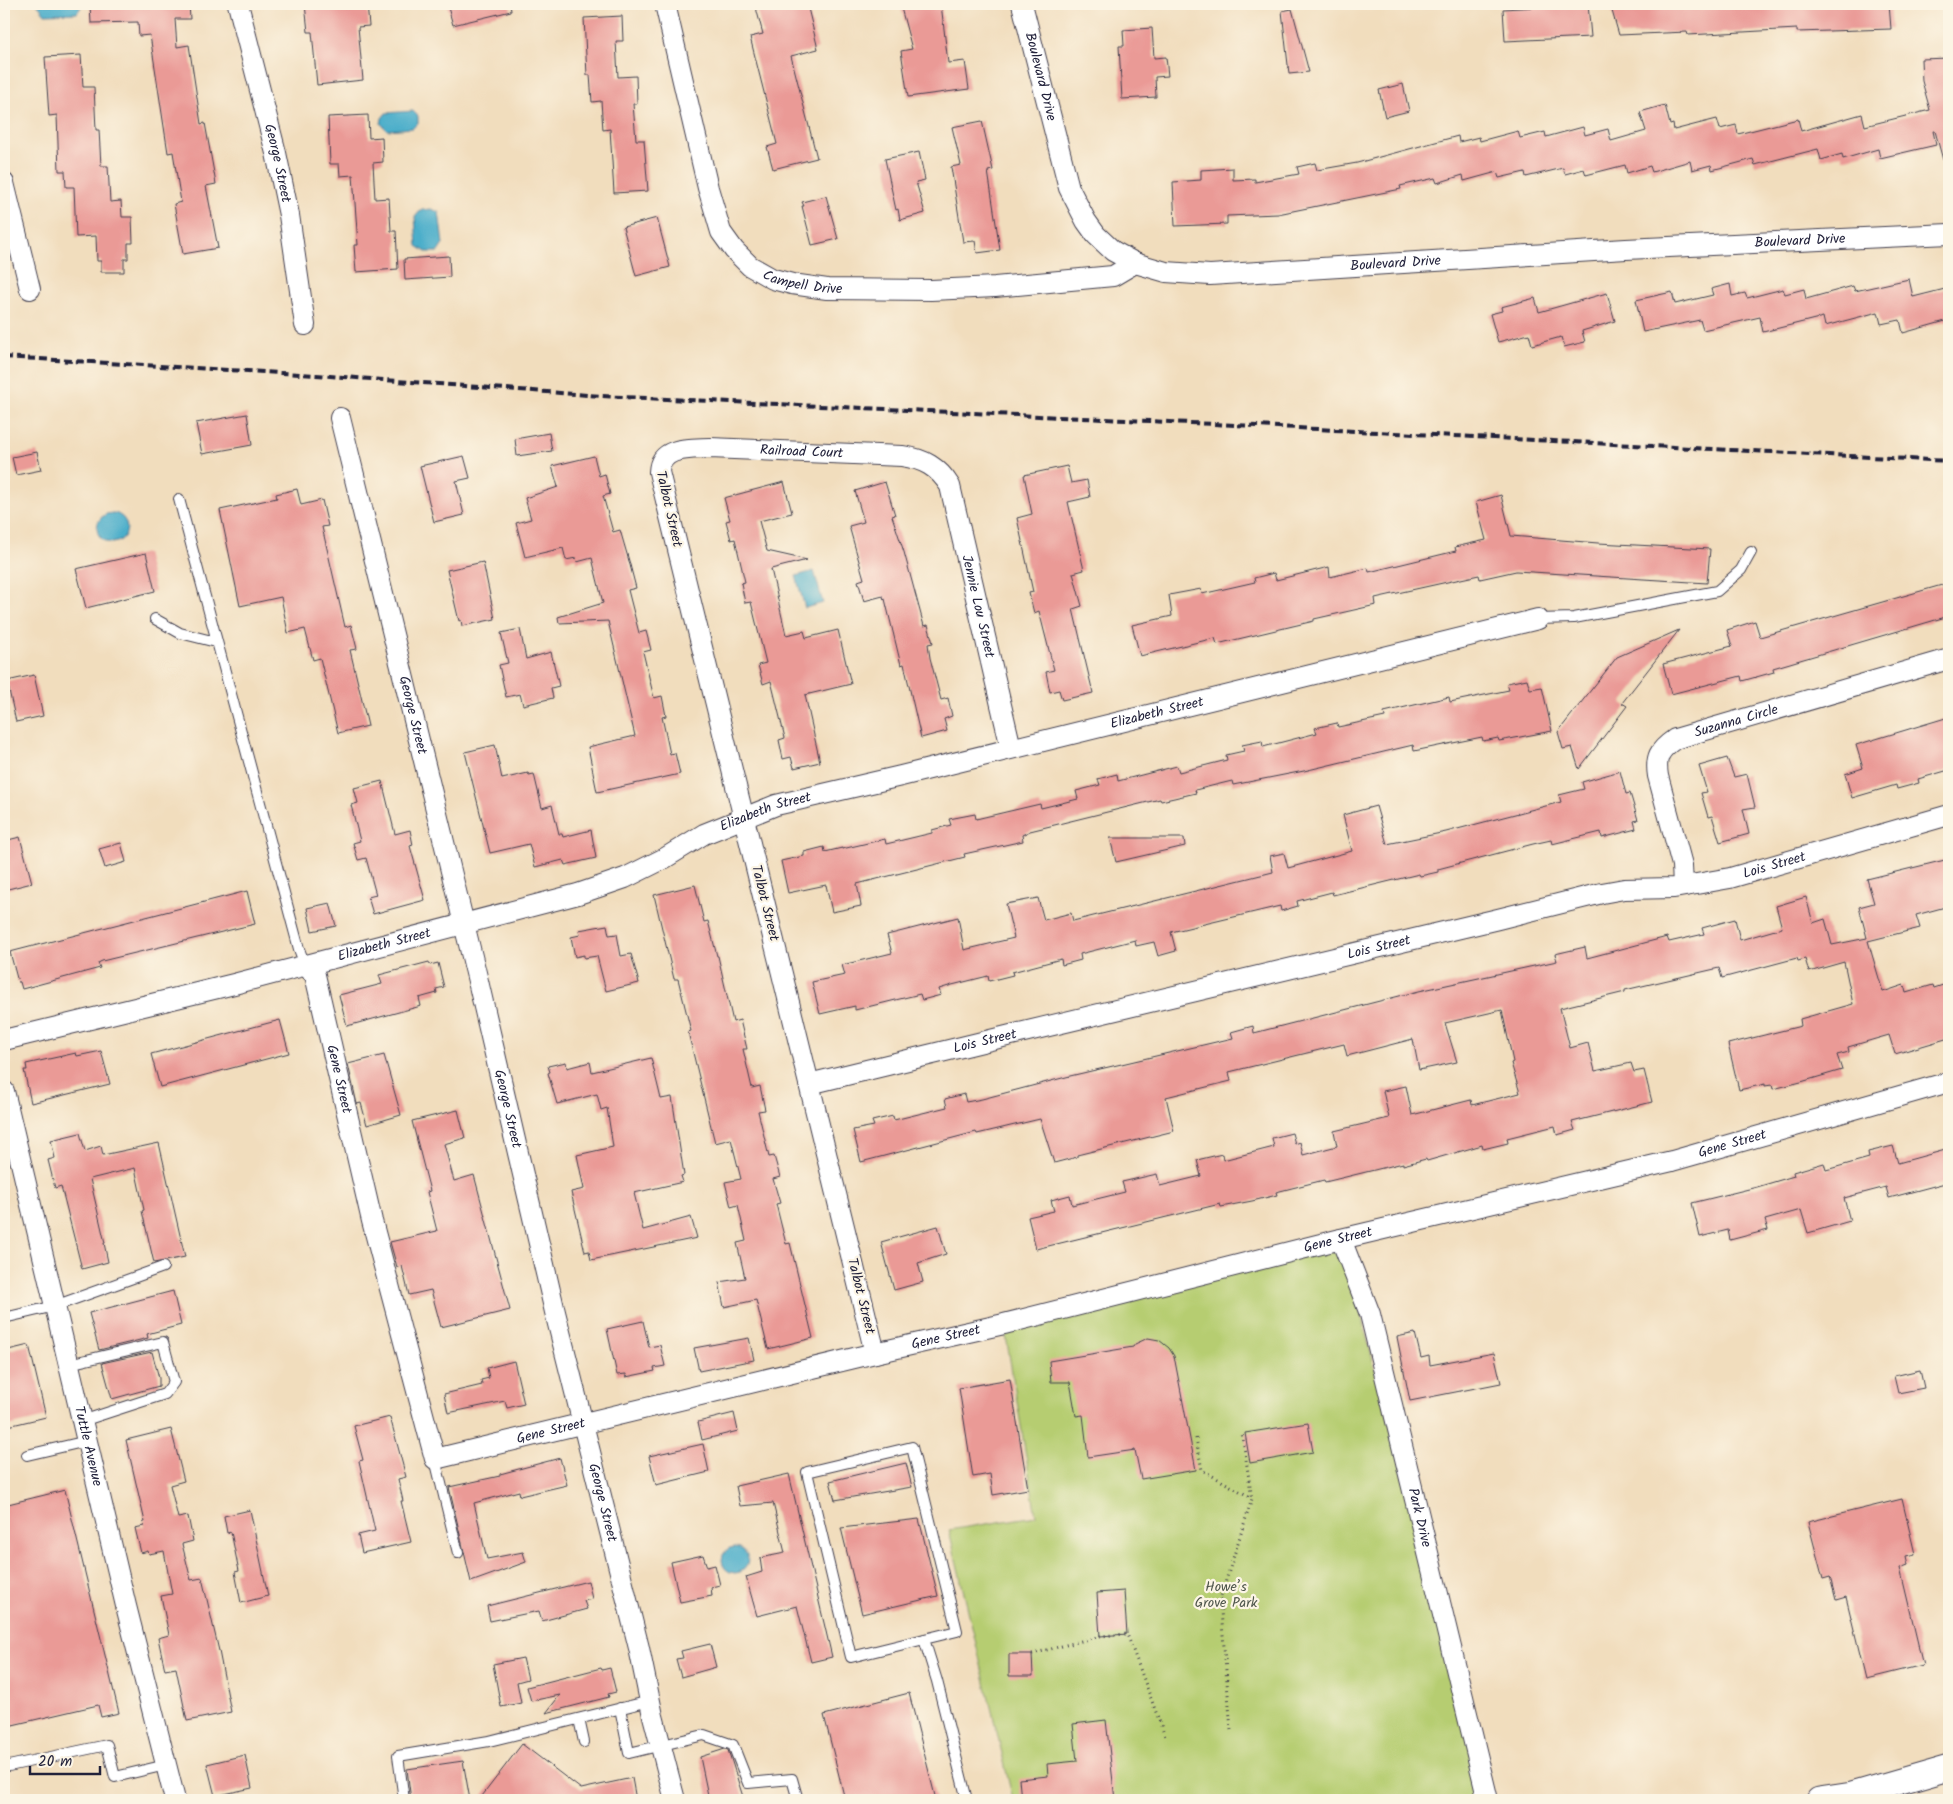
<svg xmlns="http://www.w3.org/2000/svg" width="1953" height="1804" font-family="Kalam,sans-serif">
  <rect width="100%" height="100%" fill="#fcf5e5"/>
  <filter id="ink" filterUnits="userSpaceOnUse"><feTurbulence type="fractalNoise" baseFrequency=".02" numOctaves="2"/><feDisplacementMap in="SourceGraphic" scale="10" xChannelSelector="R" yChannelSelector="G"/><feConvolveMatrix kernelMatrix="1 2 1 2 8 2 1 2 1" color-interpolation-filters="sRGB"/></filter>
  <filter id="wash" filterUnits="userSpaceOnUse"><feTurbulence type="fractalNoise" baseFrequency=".0096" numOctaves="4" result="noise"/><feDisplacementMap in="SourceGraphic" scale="20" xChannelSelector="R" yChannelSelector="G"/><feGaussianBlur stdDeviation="1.12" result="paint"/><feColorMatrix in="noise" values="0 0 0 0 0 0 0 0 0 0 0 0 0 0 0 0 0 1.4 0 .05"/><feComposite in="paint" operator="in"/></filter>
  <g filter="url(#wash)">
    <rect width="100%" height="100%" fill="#f1ddbd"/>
    <path fill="#b6cd71" stroke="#6c7856" d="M1341,1239L1488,1800H1013L949,1530L1036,1516L1004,1324Z"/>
    <path fill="#4baeca" stroke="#366882" d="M37,4H83L77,13L45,14Z
      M413,111L418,116V123L413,128L387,130L381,124L382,118L386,113Z
      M431,209L439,212L443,244L438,252H426L417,246L415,217L421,210Z
      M97 528a15 15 0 1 1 30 0a15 15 0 1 1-30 0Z
      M814,571L823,603L805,608L796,576Z
      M722 1560a13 13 0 1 1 26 0a13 13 0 1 1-26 0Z"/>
    <g id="blocks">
      <path fill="#ea9a96" d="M90,4H189L190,19H175L177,47L189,45L201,124L205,123L216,184L206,186L218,248L183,254L174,204L181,202L173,152L168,153L150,35L139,36L138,22L91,23Z
        M305,4H367L369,26L358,27L363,80L317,85L312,32H308Z
        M447,4H510L511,11L453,25Z
        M755,4H807L818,49L791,56L817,158L773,169L767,147L777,144L750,37L763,34Z
        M900,4H941L948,63L965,61L969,89L908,97L901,51L912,49Z
        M1588,4L1591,37L1505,41L1503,9Z
        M1610,4H1889L1891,29L1797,32V29L1688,35L1687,32L1619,35Z
        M1292,9L1309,72L1289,74L1282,11Z
        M622,16L623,41H616L618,77L636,76L637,104H633L636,140H644L648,191L614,193L610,129L603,130L601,101L592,102L590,75H587L584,18Z
        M1152,28L1154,58L1166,57L1168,76L1155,77L1156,97L1122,99L1119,46H1124L1123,30Z
        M81,55L83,87H94L96,130H99L101,166H108L110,202L121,201L122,217H132L133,243H128V259H124V272H101V261H97L96,236L76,237L74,187H66L65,171H59L57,115L49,116L45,57Z
        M1949,58V159L1943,160L1935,131H1933L1936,145L1880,158L1878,149L1843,159L1842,154L1821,160L1818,149L1755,165L1753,159L1712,170L1711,165L1692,170L1690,161L1652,172L1650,166L1627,173L1625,165L1586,175L1584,169L1565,174L1563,168L1526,177L1525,172L1499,178L1497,172L1464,181L1463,175L1437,183L1435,178L1400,186L1401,189L1278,214L1227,216V224L1175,226L1173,182L1201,180V170L1233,168V180L1255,179V182L1299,174L1297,167L1315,163L1317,170L1357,163L1458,136L1459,142L1479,137L1480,141L1518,131L1520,138L1545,132L1546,137L1583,127L1585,135L1608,129L1611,141L1646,131L1640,112L1665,105L1670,125L1673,124L1674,130L1717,119L1720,129L1736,125L1738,134L1798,119L1801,131L1862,114L1865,126L1930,110L1922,81L1921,59Z
        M1403,84L1409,111L1385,117L1379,90Z
        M368,115L369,138L382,137L383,162L373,163L375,199L389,198L391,231H396L398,269L356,272L354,245H358L353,175L340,176L339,164H330L328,117Z
        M982,121L993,170L988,171L1000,250L977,253L975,241L963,242L951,167L961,165L952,127Z
        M919,152L925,180L916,182L925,213L900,220L898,209L896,210L885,159Z
        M826,196L838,239L812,245L802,206H804L802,202Z
        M657,218L670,267L636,276L623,227Z
        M449,256L450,277L405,280L404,259Z
        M1909,279L1913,297L1949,288V320L1903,333L1900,320L1881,324L1878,312L1825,326L1823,317L1763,332L1760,317L1703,330L1700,320L1643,332L1636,300L1672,292L1675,304L1713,295L1711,289L1730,284L1732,296L1745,293L1747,298L1783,289L1785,294L1804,289L1806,299L1853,286L1855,291Z
        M1607,293L1615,321L1582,331L1585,342L1564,347L1561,337L1532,345L1529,334L1498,342L1490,314L1502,311L1501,307L1535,298L1539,312Z
        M247,414L252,445L202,454L196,423Z
        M549,433L552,451L517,456L515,439Z
        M37,452L41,470L16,475L12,457Z
        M464,456L470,478L456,481L464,515L434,522L420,466Z
        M594,456L599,476L605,474L610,494L603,496L613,532L620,530L629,561L636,588L628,590L639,633L646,631L651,650L643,652L654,698L662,696L666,716L662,717L670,754L675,753L680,774L597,792L588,747L635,736L608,621L559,623L558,617L603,603L592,558L577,562L576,558L566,560L563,548L525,557L516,523L531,519L525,498L558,487L552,466Z
        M1067,466L1071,483L1087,480L1090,497L1068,502L1084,570L1073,573L1082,606L1073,609L1093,693L1062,700L1059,690L1050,692L1046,672L1054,670L1039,611L1034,613L1029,593L1033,592L1017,518L1032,514L1024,475Z
        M784,482L792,513L759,521L767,551L807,560L771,569L786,635L804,631L806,638L838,630L851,684L805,695L820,762L794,768L791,757L783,759L779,740L785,738L771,681L763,684L758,665L766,663L751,602L745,603L741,583L745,582L735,539L731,540L726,521L730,520L724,498Z
        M885,482L895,515L892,516L904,552L924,626L928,625L933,643L928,644L930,658L941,700L948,698L952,716L944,719L947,731L921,738L904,664L901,665L885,599L884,600L883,596L864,601L858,581L864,579L849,526L864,522L855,491Z
        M297,489L301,505L322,500L328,526L322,527L345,627L351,625L357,649L350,650L368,726L338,733L320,658L313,660L305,629L288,633L281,597L240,606L220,510L277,498L276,494Z
        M1501,495L1511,536L1598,543L1710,549L1707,583L1516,571L1480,579L1479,575L1375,598L1376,605L1314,619V621L1217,644L1215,638L1140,656L1132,625L1172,616L1169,595L1201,589L1202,594L1255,582L1254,578L1274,573L1276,580L1329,567L1330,577L1368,568L1369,572L1456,551L1455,547L1486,540L1476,502Z
        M146,553L155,591L86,608L76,569Z
        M483,562L495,619L462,626L461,620L459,621L447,570Z
        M1949,583V616L1773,668L1774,672L1742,681L1741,676L1671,694L1663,664L1732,646L1727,630L1755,621L1760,637Z
        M520,629L526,659L551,652L559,686L551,688L553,698L523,705L520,694L506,697L499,665L508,663L501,633Z
        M1679,630L1622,703L1627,706L1579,769L1572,747L1563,749L1558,732L1617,657Z
        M34,675L43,716L16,722L7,681Z
        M1527,679L1530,689L1542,687L1552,731L1499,741L1498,738L1483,741L1482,737L1414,751L1413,745L1304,771L1233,785L1232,781L1195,790L1196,793L1161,801L1160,799L1030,831L1022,835L1023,841L964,854L965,857L857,884L861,906L832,912L826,885L788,893L781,861L804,856V852L824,847L825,852L842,848V849L885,839L886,844L932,833V830L951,825L949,819L975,814L976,819L1040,804L1041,808L1078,799L1076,791L1100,785L1098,779L1117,774L1118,781L1177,766L1179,772L1227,760L1226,755L1244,751L1242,745L1262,741L1263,747L1317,733L1315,728L1337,723L1338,727L1385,717L1384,712L1449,697L1450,702L1509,690L1507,683Z
        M1949,717V770L1918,779L1919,783L1897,789L1896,785L1852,798L1845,774L1863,768L1856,745Z
        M495,745L502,779L528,773L529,775L534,774L542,808L552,805L559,834H562L563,837L591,830L596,858L565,865L563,860L535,867L529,844L490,853L465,752Z
        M1727,758L1734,777L1747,774L1755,807L1743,809L1749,834L1720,842L1712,816L1708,817L1701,793L1707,792L1699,766Z
        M1620,771L1626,794L1630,793L1638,820L1634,821L1636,829L1602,838L1601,832L1552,844L1551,840L1533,844L1438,869V872L1420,876L1419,874L1333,895L1332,892L1297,901L1298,906L1281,911L1280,906L1171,932L1176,951L1158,956L1154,942L1136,946L1135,940L1080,954L1081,960L1062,965L1061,959L1012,972L1013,975L989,981L988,976L952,985L939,989L941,995L922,1000L920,994L855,1010V1006L820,1014L812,982L845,975L842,965L892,953L887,935L958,917L964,950L1014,938L1006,904L1038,898L1044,920L1071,913L1073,921L1273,872L1270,856L1284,853L1288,868L1352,851L1343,815L1376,806L1387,844L1446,832L1561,802L1559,795L1584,789L1582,782Z
        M382,781L395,834L410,830L413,845L410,846L425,900L373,914L368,897L376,895L366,858L358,860L353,843L360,841L351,805L358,803L354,788Z
        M20,837L32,883L4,890V841Z
        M1110,838H1184L1185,846L1116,862Z
        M121,843L126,862L105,868L99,849Z
        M1949,859V906L1916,915L1920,928L1868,941L1883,992L1904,985L1906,993L1933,985L1934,988L1949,983V1038L1895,1054L1889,1035L1848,1047L1849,1052L1837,1055L1842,1070L1801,1082L1773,1089L1772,1085L1765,1086V1084L1739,1090L1728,1044L1801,1026L1800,1019L1853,1004L1844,962L1809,972L1805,959L1798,961L1797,958L1722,978L1719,968L1625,990V992L1560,1008L1570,1048L1588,1043L1595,1071L1631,1063L1634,1072L1644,1070L1652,1102L1572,1122L1575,1130L1557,1135L1555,1126L1507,1138L1508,1143L1483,1149L1482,1145L1427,1161L1426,1159L1403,1165V1163L1325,1182L1324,1180L1276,1192L1277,1195L1252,1201L1221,1207L1220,1204L1036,1249L1028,1217L1054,1211L1051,1200L1070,1195L1072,1205L1125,1192L1122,1182L1157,1174L1160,1186L1201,1176L1197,1160L1222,1154L1223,1160L1274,1147L1272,1138L1292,1133L1295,1144L1300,1142L1303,1155L1337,1146L1334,1131L1389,1118L1383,1091L1406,1086L1412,1115L1471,1100L1472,1105L1520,1093L1511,1063L1513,1062L1502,1010L1445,1023L1457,1062L1419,1070L1413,1039L1347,1056L1344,1044L1229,1072L1231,1081L1166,1097L1174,1131L1077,1155V1157L1054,1163L1040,1119L977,1134L976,1132L861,1162L853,1130L874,1126L872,1121L893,1116L894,1120L947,1107L945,1099L964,1094L966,1102L982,1099L1070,1076L1233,1038L1231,1032L1253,1026L1254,1033L1419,991L1557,961L1555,954L1585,947L1587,958L1667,937L1669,942L1704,934L1702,928L1735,919L1740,940L1782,928L1776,906L1806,897L1813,923L1825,919L1832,945L1867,938L1859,907L1874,903L1867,879Z
        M695,885L704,922L708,921L717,956H718L733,1022L740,1020L747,1049H743L752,1088L760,1086L765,1110L758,1111L769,1157L774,1156L780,1177L773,1179L780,1203L776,1204L786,1244L790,1243L813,1338L768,1349L756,1300L724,1307L719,1282L745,1278L737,1243L746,1241L738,1205L731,1207L725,1182L741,1179L731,1139L715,1143L688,1032L691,1031L678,979H674L654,895Z
        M247,891L255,924L102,961L98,963L100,968L22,989L20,982H18L10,952Z
        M330,903L336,926L312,931L307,908Z
        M607,925L609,935L617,934L621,956L631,954L639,983L606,991L597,956L584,958V955L575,957L571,937L580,935L579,930Z
        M429,962L430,965L438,963L444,987L436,989L437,993L419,998L421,1006L347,1026L339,995L382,984L379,975Z
        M280,1020L289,1053L160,1087L151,1054Z
        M101,1051L110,1084L31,1103L24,1070H27L26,1064L76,1053L77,1056Z
        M384,1055L401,1115L367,1125L361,1103L357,1104L348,1064Z
        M651,1058L661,1099L672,1097L684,1175L681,1176L683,1182L634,1193L643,1230L691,1217L697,1238L591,1260L589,1251L585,1252L571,1192L584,1189L577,1155L613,1147L607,1108L601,1110L597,1094L557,1104L548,1073L550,1072L548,1066L566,1062L567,1068L590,1062L592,1072Z
        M458,1110L465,1138L444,1144L454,1181L474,1175L510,1310L441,1327L431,1290L409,1295L402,1266L397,1267L390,1242L437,1231L427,1192L430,1191L412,1121Z
        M80,1133L85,1151L101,1146L103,1155L159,1143L185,1257L154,1263L142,1211L144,1210L135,1168L90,1179L105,1243H104L108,1262L82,1269L61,1186L55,1188L48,1160L55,1158L51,1140Z
        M1893,1146L1898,1163L1949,1149V1182L1889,1198L1886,1187L1844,1198L1850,1221L1808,1233L1801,1210L1765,1220L1768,1230L1730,1240L1728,1230L1700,1237L1692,1203L1757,1187L1794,1176L1793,1172L1824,1163L1826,1170L1869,1158L1868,1152Z
        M938,1226L946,1254L918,1263L923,1282L894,1290L881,1242Z
        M173,1291L181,1325L147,1334L148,1338L99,1350L89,1313Z
        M643,1321L649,1347L660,1345L665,1366L654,1368L655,1371L626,1377V1374L617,1375L607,1329Z
        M1415,1333L1421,1358L1429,1356L1430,1365L1494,1353L1501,1383L1410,1401L1397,1337Z
        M749,1338L754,1360L699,1371L694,1348Z
        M1148,1338L1159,1340L1169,1348L1174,1356L1196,1470L1141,1479L1135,1450L1088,1457L1083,1415L1076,1416L1070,1382H1051L1049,1361L1133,1347L1135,1344Z
        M29,1345L46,1417L4,1427V1351Z
        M152,1352L159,1378V1386L112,1399L102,1363Z
        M514,1361L524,1404L507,1408L505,1401L448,1413L444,1394L482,1385L481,1380L489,1378L487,1368Z
        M1920,1370L1924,1388L1898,1393L1894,1376Z
        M1010,1379L1028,1489L993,1495L990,1474L973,1477L959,1388Z
        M734,1413L738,1431L702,1440L698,1422Z
        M390,1417L406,1477L398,1479L403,1501H401L411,1542L362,1553L358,1535L375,1531L359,1461L363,1460L354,1426Z
        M1308,1423L1313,1452L1250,1463L1245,1433Z
        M171,1429L184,1481L170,1485L178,1518L188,1516L193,1541L182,1544L191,1580L202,1578L219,1651L231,1712L187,1721L176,1668L165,1670L158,1638L169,1635L161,1596L172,1594L164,1551L149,1554L148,1551L141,1553L135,1528L144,1526L143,1522H145L126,1440Z
        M703,1444L709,1472L656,1485L649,1456Z
        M560,1458L567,1485L520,1496L519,1491L474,1503L487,1559L523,1552L526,1562L471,1582L449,1487L500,1476V1474Z
        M906,1463L912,1487L835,1500L830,1481Z
        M789,1474L832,1657L811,1662L797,1606L757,1616L746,1577L762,1572L760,1558L785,1553L773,1503L740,1506L736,1486Z
        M65,1490L119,1713L101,1717L98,1705L4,1727V1505Z
        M1902,1499L1915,1554L1906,1556L1908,1565L1900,1568L1923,1665L1866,1679L1846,1597L1836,1600L1830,1577L1823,1579L1808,1522Z
        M250,1510L268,1596L241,1603L235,1572L239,1571L231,1532L227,1533L224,1516Z
        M919,1519L938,1596L862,1614L841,1528Z
        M703,1555L707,1567L715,1565L720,1585L711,1587L712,1596L680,1602L671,1562Z
        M588,1581L592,1599L584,1601L587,1609L542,1621L539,1611L490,1621L487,1606Z
        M1124,1591L1127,1634L1100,1636L1097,1593Z
        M710,1644L716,1667L681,1677L676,1659L683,1658L681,1651Z
        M1009,1654H1032L1033,1676H1009Z
        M523,1658L528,1679L517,1682L521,1703L501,1707L493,1664Z
        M601,1668L602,1670L610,1668L616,1692L608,1694L609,1697L546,1713L560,1695L531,1701L527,1687Z
        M909,1693L936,1800H845L824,1715Z
        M1106,1720L1115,1800H1021L1019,1779L1048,1776L1047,1764L1077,1761L1073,1724Z
        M522,1744L581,1789L632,1778L636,1800H479Z
        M725,1749L728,1750L732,1762L744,1800H709L700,1757Z
        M245,1755L252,1788L215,1796L207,1764Z
        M463,1761L470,1800H411L407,1769Z"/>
    </g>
  </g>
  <g filter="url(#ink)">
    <use href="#blocks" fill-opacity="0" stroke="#413e4e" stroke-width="1"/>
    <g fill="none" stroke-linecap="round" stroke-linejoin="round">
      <defs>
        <path id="service" d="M179,499L299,949L305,965
          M155,619L180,633L216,642
          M1538,619L1574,618L1717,591L1741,570L1751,552
          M4,1318L55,1306L163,1267
          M69,1364L163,1342L174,1382L165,1394L82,1421
          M912,1447L957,1631L851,1657L807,1472Z
          M27,1455L87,1441
          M435,1459L458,1553
          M924,1639L937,1681L967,1800
          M620,1708L629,1753L704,1735L733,1745L748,1783L792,1779L798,1800
          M579,1719L584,1742
          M4,1767L107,1745L115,1777L166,1765
          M404,1800L398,1756L489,1741L650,1701"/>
        <g id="minor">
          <path id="s1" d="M238,4L276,153L289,215L305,325"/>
          <path id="s2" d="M665,4L708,188L721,232L734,250L750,266L773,279L792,284L827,289L931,290L995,287L1113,276L1135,263"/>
          <path id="s3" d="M1022,4L1069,188L1086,221L1096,235L1113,251L1135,263L1166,272L1210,275L1626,249L1949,234"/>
          <path d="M4,183L30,289"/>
          <path id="s4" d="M340,418L478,981L555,1312L639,1648L653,1716L675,1800"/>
          <path id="s5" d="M1683,886L1682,865L1658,776C1655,757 1659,750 1675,739L1949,659"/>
          <path id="s6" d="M305,965L315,975L372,1221L435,1459L875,1353L1004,1324L1341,1239L1672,1161L1949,1082"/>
          <path id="s7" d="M4,1040L234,984L578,894L625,878L665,858L704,834L776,805L901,776L1538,619"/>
          <path id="s8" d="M809,1084L1011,1035L1498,919L1602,893L1624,889L1674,888L1730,878L1949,815"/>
          <path id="s9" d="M4,1091L126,1606L175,1800"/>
          <path id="s10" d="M1341,1239L1370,1314L1488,1800"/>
          <path id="s11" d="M875,1353L659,472C660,446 690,449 710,448L902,456C924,459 938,467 950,486L1011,748"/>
        </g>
        <path id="tertiary" d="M1819,1800L1852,1795L1949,1767"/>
      </defs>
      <use href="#service" stroke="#413e4e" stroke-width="12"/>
      <use href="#minor" stroke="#413e4e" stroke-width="22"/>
      <use href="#tertiary" stroke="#413e4e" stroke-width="27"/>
      <path stroke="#413e4e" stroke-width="3" stroke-dasharray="1 4" stroke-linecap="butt" d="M1196,1438L1202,1470L1252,1498
        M1032,1654L1100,1636L1127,1634L1166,1739
        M1231,1730L1220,1599L1252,1499L1242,1433"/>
      <use href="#service" stroke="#fff" stroke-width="10"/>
      <use href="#minor" stroke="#fff" stroke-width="20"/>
      <use href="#tertiary" stroke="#fff" stroke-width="25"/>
      <path stroke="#22223b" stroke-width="4" stroke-dasharray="8 4" stroke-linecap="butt" d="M4,357L316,375L601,396L1257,426L1949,461"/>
    </g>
  </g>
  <g text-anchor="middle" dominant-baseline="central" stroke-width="4.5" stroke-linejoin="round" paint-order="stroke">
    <g font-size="14" fill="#22223b" stroke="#fcf5e5">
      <text stroke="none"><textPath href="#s3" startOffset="75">Boulevard Drive</textPath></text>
      <text stroke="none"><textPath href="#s1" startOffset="164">George Street</textPath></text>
      <text stroke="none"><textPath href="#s3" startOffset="960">Boulevard Drive</textPath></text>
      <text stroke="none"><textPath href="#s3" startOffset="555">Boulevard Drive</textPath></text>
      <text stroke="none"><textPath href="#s2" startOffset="336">Campell Drive</textPath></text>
      <text stroke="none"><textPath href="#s11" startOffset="1062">Railroad Court</textPath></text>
      <text transform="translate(669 509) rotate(77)">Talbot Street</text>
      <text stroke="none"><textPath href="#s11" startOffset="1345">Jennie Lou Street</textPath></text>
      <text stroke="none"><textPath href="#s7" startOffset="1202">Elizabeth Street</textPath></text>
      <text stroke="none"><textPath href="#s4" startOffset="306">George Street</textPath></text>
      <text stroke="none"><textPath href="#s5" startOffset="221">Suzanna Circle</textPath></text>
      <text stroke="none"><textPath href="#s7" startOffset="798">Elizabeth Street</textPath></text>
      <text stroke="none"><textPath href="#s8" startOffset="991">Lois Street</textPath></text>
      <text transform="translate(765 903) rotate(76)">Talbot Street</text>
      <text stroke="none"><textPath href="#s7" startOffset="392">Elizabeth Street</textPath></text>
      <text stroke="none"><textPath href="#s8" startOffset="586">Lois Street</textPath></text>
      <text stroke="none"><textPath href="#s8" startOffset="181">Lois Street</textPath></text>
      <text stroke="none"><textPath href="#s6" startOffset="121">Gene Street</textPath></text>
      <text stroke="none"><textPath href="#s4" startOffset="711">George Street</textPath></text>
      <text stroke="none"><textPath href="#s6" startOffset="1848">Gene Street</textPath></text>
      <text stroke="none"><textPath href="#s6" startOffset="1442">Gene Street</textPath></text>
      <text transform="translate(861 1296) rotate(76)">Talbot Street</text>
      <text stroke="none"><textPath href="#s6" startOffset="1038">Gene Street</textPath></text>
      <text stroke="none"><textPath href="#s6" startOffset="632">Gene Street</textPath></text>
      <text stroke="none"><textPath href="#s9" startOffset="365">Tuttle Avenue</textPath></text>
      <text stroke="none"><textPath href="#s4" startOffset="1116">George Street</textPath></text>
      <text stroke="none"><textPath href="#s10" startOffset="290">Park Drive</textPath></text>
    </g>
    <g font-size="14" fill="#4e554b" stroke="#fcf5e5">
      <text x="1226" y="1587">Howe’s<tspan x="1226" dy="16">Grove Park</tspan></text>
    </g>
  </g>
  <rect width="1953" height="1804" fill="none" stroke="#fcf5e5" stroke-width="20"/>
  <path d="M30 1766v8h70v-8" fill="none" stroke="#22223b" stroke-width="2.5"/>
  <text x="38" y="1766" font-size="15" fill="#22223b" stroke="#fcf5e5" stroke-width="4" paint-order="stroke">20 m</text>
</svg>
